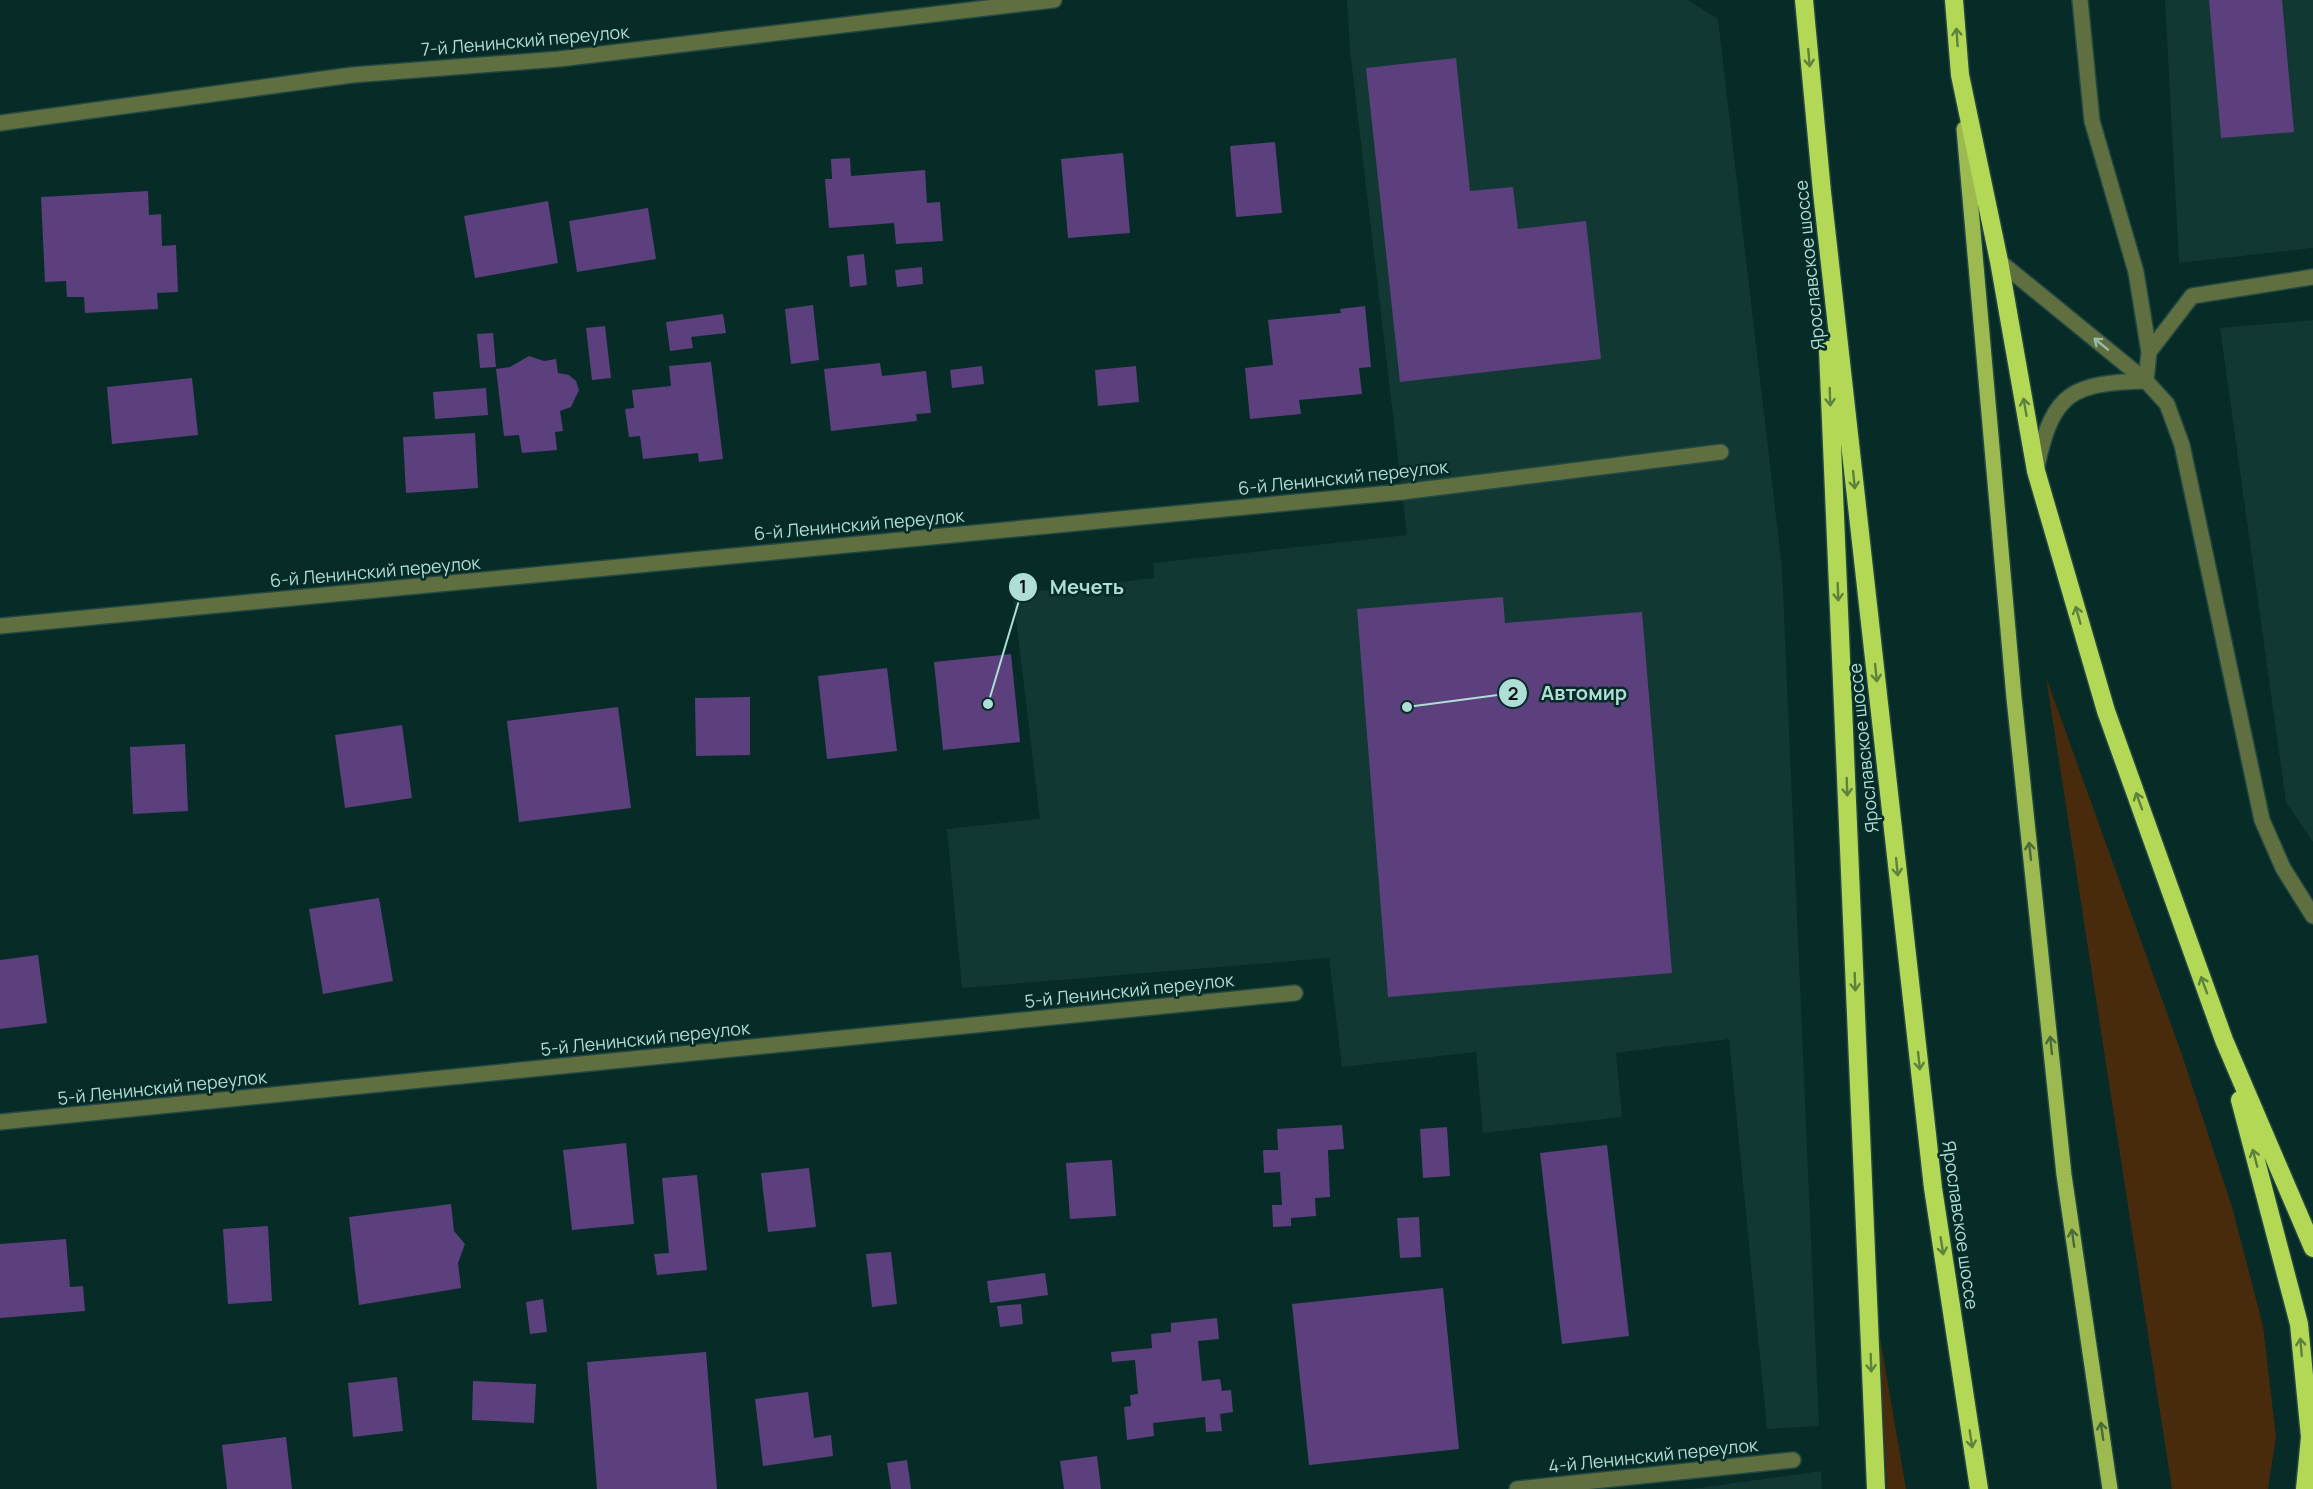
<svg xmlns="http://www.w3.org/2000/svg" width="2313" height="1489" font-family="Manrope,sans-serif">
  <rect width="100%" height="100%" fill="#072b27"/>
  <path fill="#113833" d="M1347,0H1688L1718,19L1782,568L1819,1426L1767,1429L1729,1039L1616,1053L1622,1117L1483,1133L1476,1052L1342,1067L1329,958L962,988L947,829L1040,819L1013,594L1154,578L1153,563L1407,535L1350,50Z
    M2165,0H2313V248L2179,263Z
    M2313,320V842L2286,802L2220,328Z
    M1821,1471L1822,1489H1691Z"/>
  <path fill="#482b0d" d="M2046,677L2181,1052L2232,1207L2263,1326L2276,1437L2268,1489H2172Z
    M1878,1326L1906,1489H1887Z"/>
  <path fill="#5b407d" d="M2209,0H2282L2294,132L2221,138Z
    M1456,58L1470,191L1513,187L1518,229L1586,221L1601,359L1400,382L1366,68Z
    M1275,142L1282,213L1236,217L1230,146Z
    M1123,153L1130,233L1068,238L1061,159Z
    M850,158L851,176L925,170L927,203L940,202L943,241L896,244L894,223L829,228L825,179H832L831,159Z
    M148,191L149,215L161,214L162,246L176,245L178,292L157,293L158,309L85,313L84,297H67L66,281L45,282L41,197Z
    M548,201L558,263L475,278L464,216Z
    M648,208L656,259L577,272L569,221Z
    M864,254L867,285L850,287L847,256Z
    M922,267L923,284L897,287L895,270Z
    M813,305L819,360L791,364L785,309Z
    M1365,306L1371,367L1359,368L1362,394L1299,400L1301,414L1250,419L1245,368L1273,365L1268,320L1341,313L1340,309Z
    M723,314L726,333L691,337L693,348L670,351L666,322Z
    M605,326L611,378L592,380L586,328Z
    M493,333L496,367L480,368L477,334Z
    M529,356L544,361L556,359L558,373L569,375L576,381L579,390L571,407L560,411L563,431L555,432L557,450L522,453L519,435L504,436L496,369L510,367Z
    M711,362L723,459L699,462L698,453L643,459L640,436L629,437L625,409L634,408L632,390L671,386L669,366Z
    M880,363L882,376L926,371L931,413L916,414L917,421L831,431L824,369Z
    M982,366L984,384L952,388L950,370Z
    M1136,366L1139,402L1098,406L1095,370Z
    M192,378L198,435L112,444L107,387Z
    M486,388L488,415L435,419L433,392Z
    M475,433L478,488L406,493L403,437Z
    M1503,597L1505,623L1642,612L1672,973L1388,997L1357,609Z
    M1011,654L1020,742L943,750L934,662Z
    M887,668L897,751L827,759L818,676Z
    M750,697V755L696,756L695,698Z
    M618,707L631,808L519,822L507,721Z
    M402,725L412,798L345,808L335,735Z
    M185,744L188,811L133,814L130,747Z
    M379,898L393,981L323,994L309,909Z
    M38,955L47,1023L0,1029V960Z
    M1342,1125L1344,1149L1328,1150L1330,1197L1315,1198L1316,1216L1291,1218V1226L1273,1227L1272,1205H1282L1280,1172L1264,1173L1263,1150H1278L1277,1129Z
    M1447,1127L1450,1176L1423,1178L1420,1129Z
    M626,1143L634,1224L572,1230L563,1150Z
    M1607,1145L1629,1336L1562,1344L1540,1153Z
    M1112,1160L1116,1216L1070,1219L1066,1163Z
    M809,1168L816,1227L768,1232L761,1173Z
    M697,1175L707,1270L657,1275L654,1254L669,1253L662,1178Z
    M451,1204L454,1231L465,1244L458,1263L461,1288L359,1305L349,1217Z
    M1419,1217L1421,1257L1400,1258L1397,1218Z
    M268,1226L272,1301L228,1304L223,1229Z
    M66,1239L70,1287L83,1286L85,1311L0,1318V1244Z
    M891,1252L897,1304L872,1307L866,1254Z
    M1045,1273L1048,1295L990,1303L987,1281Z
    M1443,1288L1459,1449L1309,1465L1292,1304Z
    M543,1299L547,1332L530,1334L526,1302Z
    M1021,1304L1023,1324L1000,1327L997,1306Z
    M1217,1318L1219,1339L1198,1341L1202,1381L1220,1379L1222,1391L1231,1390L1233,1412L1220,1414L1222,1431L1206,1432L1205,1417L1153,1423L1154,1436L1127,1440L1124,1407L1131,1406L1130,1395L1138,1394L1135,1360L1112,1362L1111,1352L1152,1348L1151,1334L1171,1332V1323Z
    M706,1352L717,1489H597L587,1362Z
    M397,1377L403,1431L353,1437L348,1383Z
    M473,1381L536,1384L534,1423L472,1420Z
    M808,1392L814,1438L831,1435L833,1456L763,1466L755,1399Z
    M286,1437L292,1489H227L222,1445Z
    M1097,1456L1101,1489H1064L1060,1461Z
    M907,1460L911,1489H891L887,1463Z"/>
  <g fill="none" stroke-linecap="round" stroke-linejoin="round">
    <defs>
      <path id="minor" d="M2080,0L2092,121L2136,272L2149,352
        M0,123L352,75L559,59L1054,0
        M1999,261L2146,381L2167,404L2182,445L2262,820L2283,868L2313,916
        M2146,381L2149,352L2192,296L2313,277
        M2037,466C2053,391 2073,383 2146,381
        M0,626L1402,492L1721,452
        M0,1122L1295,993
        M1517,1489L1793,1460"/>
      <path id="major" d="M1964,129L2014,698L2064,1175L2110,1489"/>
      <path id="highway" d="M1804,0L1822,192L1933,1188L1979,1489
        M1954,0L1960,75L1999,261L2036,471L2106,711L2224,1040L2313,1248
        M1828,350L1876,1489
        M2240,1100L2299,1324L2310,1437L2305,1489"/>
    </defs>
    <use href="#minor" stroke="#224843" stroke-width="18"/>
    <use href="#major" stroke="#224843" stroke-width="18"/>
    <use href="#highway" stroke="#224843" stroke-width="21"/>
    <use href="#minor" stroke="#606f3f" stroke-width="15"/>
    <use href="#major" stroke="#9cba50" stroke-width="15"/>
    <use href="#highway" stroke="#b3d855" stroke-width="18"/>
  </g>
  <defs><path id="oneway-shaft" d="M-6 0H5M1.5-3L5.5 0L1.5 3" fill="none" stroke-width="1.6" stroke-linecap="round" stroke-linejoin="round" transform="scale(1.5)"/></defs>
  <g stroke="#5d823e">
    <use href="#oneway-shaft" transform="translate(1957 37) rotate(-94)"/>
    <use href="#oneway-shaft" transform="translate(1809 58) rotate(85)"/>
    <use href="#oneway-shaft" transform="translate(1830 397) rotate(88)"/>
    <use href="#oneway-shaft" transform="translate(2025 407) rotate(-100)"/>
    <use href="#oneway-shaft" transform="translate(1854 480) rotate(84)"/>
    <use href="#oneway-shaft" transform="translate(1838 592) rotate(88)"/>
    <use href="#oneway-shaft" transform="translate(2078 615) rotate(-106)"/>
    <use href="#oneway-shaft" transform="translate(1876 673) rotate(84)"/>
    <use href="#oneway-shaft" transform="translate(1847 787) rotate(88)"/>
    <use href="#oneway-shaft" transform="translate(2139 801) rotate(-110)"/>
    <use href="#oneway-shaft" transform="translate(1897 867) rotate(84)"/>
    <use href="#oneway-shaft" transform="translate(1855 982) rotate(88)"/>
    <use href="#oneway-shaft" transform="translate(2204 985) rotate(-110)"/>
    <use href="#oneway-shaft" transform="translate(1919 1061) rotate(84)"/>
    <use href="#oneway-shaft" transform="translate(2255 1158) rotate(-105)"/>
    <use href="#oneway-shaft" transform="translate(1942 1246) rotate(81)"/>
    <use href="#oneway-shaft" transform="translate(2301 1347) rotate(-95)"/>
    <use href="#oneway-shaft" transform="translate(1871 1363) rotate(88)"/>
    <use href="#oneway-shaft" transform="translate(1971 1439) rotate(81)"/>
  </g>
  <use stroke="#97bda8" href="#oneway-shaft" transform="translate(2101 344) rotate(-141)"/>
  <g stroke="#4a6b39">
    <use href="#oneway-shaft" transform="translate(2030 851) rotate(-96)"/>
    <use href="#oneway-shaft" transform="translate(2051 1045) rotate(-96)"/>
    <use href="#oneway-shaft" transform="translate(2073 1238) rotate(-98)"/>
    <use href="#oneway-shaft" transform="translate(2102 1431) rotate(-98)"/>
  </g>
  <g text-anchor="middle" dominant-baseline="central" stroke-width="5" stroke-linejoin="round" paint-order="stroke">
    <g font-size="18" fill="#aeded5" stroke="#072b27">
      <text transform="translate(525 40) rotate(-5)">7-й Ленинский переулок</text>
      <text transform="translate(1809 265) rotate(-96)">Ярославское шоссе</text>
      <text transform="translate(1343 477) rotate(-6)">6-й Ленинский переулок</text>
      <text transform="translate(859 524) rotate(-5)">6-й Ленинский переулок</text>
      <text transform="translate(375 571) rotate(-5)">6-й Ленинский переулок</text>
      <text transform="translate(1863 748) rotate(-96)">Ярославское шоссе</text>
      <text transform="translate(1129 990) rotate(-6)">5-й Ленинский переулок</text>
      <text transform="translate(645 1038) rotate(-6)">5-й Ленинский переулок</text>
      <text transform="translate(162 1087) rotate(-6)">5-й Ленинский переулок</text>
      <text transform="translate(1961 1225) rotate(82)">Ярославское шоссе</text>
      <text transform="translate(1653 1455) rotate(-6)">4-й Ленинский переулок</text>
    </g>
  </g>
  <path fill="none" stroke="#aeded5" stroke-width="2" d="M988 704L1023 587M1407 707L1513 693"/>
  <g fill="#aeded5" stroke="#072b27" stroke-width="2">
    <circle cx="988" cy="704" r="6"/>
    <circle cx="1407" cy="707" r="6"/>
    <circle cx="1023" cy="587" r="15"/>
    <circle cx="1513" cy="693" r="15"/>
  </g>
  <g font-size="18" text-anchor="middle" font-weight="bold" fill="#111">
    <text x="1023" y="593">1</text>
    <text x="1513" y="700">2</text>
  </g>
  <g font-size="20" text-anchor="middle" font-weight="bold" fill="#aeded5" stroke="#072b27" stroke-width="5" stroke-linejoin="round" paint-order="stroke">
    <text x="1087" y="594">Мечеть</text>
    <text x="1584" y="700">Автомир</text>
  </g>
</svg>
